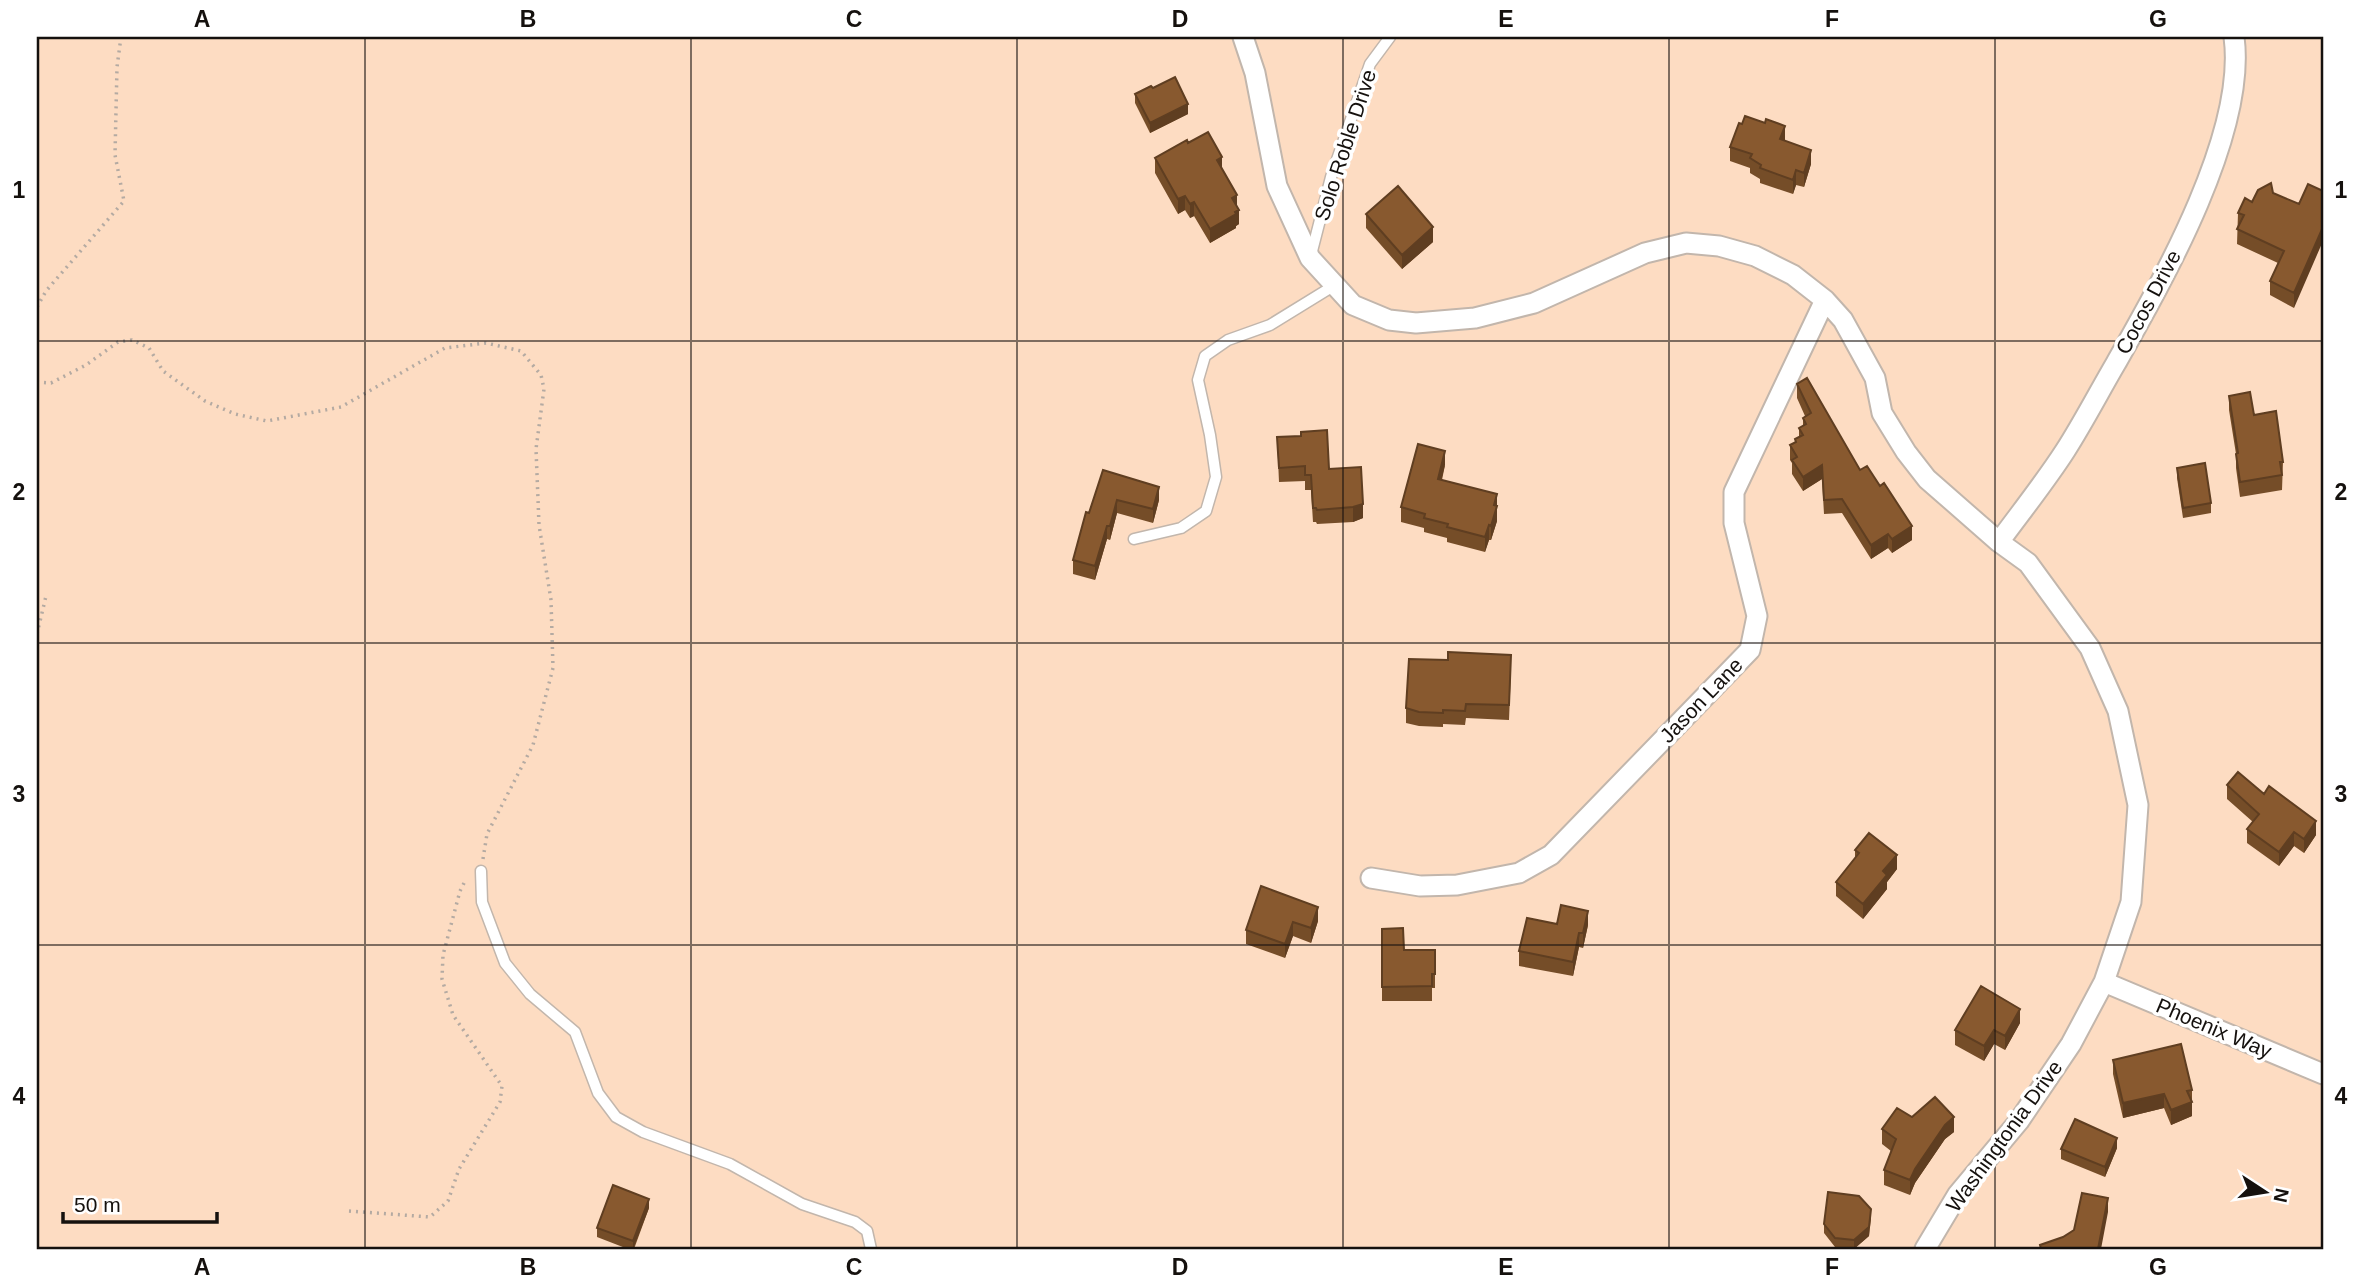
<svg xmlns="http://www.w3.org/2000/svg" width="2360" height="1286" font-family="Arial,sans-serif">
  <rect width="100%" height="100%" fill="#fff2e8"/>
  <path fill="#fddcc2" d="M37,37H2323V1249H37Z"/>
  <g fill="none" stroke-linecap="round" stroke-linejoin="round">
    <defs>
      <path id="lane" d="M1311,255L1331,177L1370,64L1390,37
        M1134,539L1181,528L1206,511L1216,477L1210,435L1198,380L1205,356L1228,340L1270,325L1335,285
        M481,871L482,902L505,963L530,994L575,1032L598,1093L616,1117L643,1132L730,1164L802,1204L855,1222L867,1231L871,1249"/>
      <path id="street" d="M1243,37L1255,73L1277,186L1310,258L1353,305L1389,320L1416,323L1475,318L1534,303L1645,253L1686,243L1719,246L1755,256L1793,275L1825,300L1843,320L1875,378L1882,413L1906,452L1927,479L1999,542L2028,563L2090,648L2118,711L2138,805L2131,902L2104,982L2071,1044L2019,1121L1958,1194L1925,1249
        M1999,542C2021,512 2045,482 2065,451C2083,423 2099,392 2116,363C2163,280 2247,133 2234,37
        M1371,878L1420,886L1457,885L1519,873L1551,855L1750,650L1757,616L1734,523V492L1825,300
        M2104,982L2323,1074"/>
    </defs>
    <use href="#lane" stroke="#c2b6ac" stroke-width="13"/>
    <use href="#street" stroke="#c2b6ac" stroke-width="23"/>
    <path stroke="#b4aaa2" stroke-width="3.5" stroke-dasharray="2 5" stroke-linecap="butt" d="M37,307L46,291L124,201L115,155L117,67L121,37
      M37,382L51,383L86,365L118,342L132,340L149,348L163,371L205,401L235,414L267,421L341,407L445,348L486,343L521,351L541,375L544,389L536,449L539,525L551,600L553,668L533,745L487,834L483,859
      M37,634L46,596
      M349,1211L430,1217L448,1201L459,1169L500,1102L502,1086L453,1015L442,979L443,955L460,891L465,881"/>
    <use href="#lane" stroke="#fff" stroke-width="10"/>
    <use href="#street" stroke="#fff" stroke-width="19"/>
  </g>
  <path fill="#754d28" d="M1153,88L1188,114L1150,133L1135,103V94Z
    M1785,141L1811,164L1804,187L1796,185L1793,194L1760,183V179L1750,173V168L1730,161V147Z
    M1188,143L1222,170L1237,206L1239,224L1236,226V228L1210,243L1194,216L1190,218L1185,210L1178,214L1155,173V158Z
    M2252,202L2299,204L2294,308L2270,295V281L2278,263L2237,244L2238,213Z
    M1366,214L1433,242L1402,269L1366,228Z
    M1797,384L1912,540L1892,553L1888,548L1871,559L1842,513L1824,514L1822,479L1803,491L1792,474V463L1790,460V445L1795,443V439L1799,437V428L1803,426V418L1805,416L1797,398Z
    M2229,396L2254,415L2283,462L2282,490L2240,497L2236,468V454L2229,410Z
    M1277,437L1329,469L1363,518L1353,522L1317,524L1316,522H1313L1311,490H1305V481L1279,482Z
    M1445,465L1442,480L1497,494V521L1491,540H1489L1485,552L1447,542V538L1424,532V528L1401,522V507Z
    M2177,468L2211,503V513L2183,518L2177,478Z
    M1103,470L1159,500L1153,523L1117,513L1110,540L1107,539L1095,580L1073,574V560Z
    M1511,670L1509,720L1466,718L1465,725L1443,724V727L1419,726L1406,723V708Z
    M2227,785L2264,794L2316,835L2304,853L2294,846L2279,866L2247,843V829L2253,822L2227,799Z
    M1855,850L1897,869L1887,882V889L1863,919L1836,896V882L1855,858Z
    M1261,886L1318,921L1311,943L1293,936L1285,958L1246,944V930Z
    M1588,925L1583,948L1579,947L1573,976L1519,966V951Z
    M1382,929L1404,950H1435V988H1432V1001H1382Z
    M2020,1023L2005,1050L1994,1044L1984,1061L1955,1045V1030Z
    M2113,1060L2192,1090V1116L2171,1125L2164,1108L2123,1118L2113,1074Z
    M1912,1117L1954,1132L1945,1139L1915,1183L1910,1195L1884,1185V1170L1891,1151L1882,1144V1129Z
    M2117,1148L2105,1177L2061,1159V1149Z
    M649,1208L634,1249H628L597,1237V1228Z
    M1871,1218L1869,1236L1854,1249L1835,1247L1824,1233V1224Z"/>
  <path fill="#5f3e21" d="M1188,104V114L1150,133V123Z
    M1785,126V141L1780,139Z
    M1811,150V164L1804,187V173Z
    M1222,157V171L1217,160Z
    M1796,170V185L1793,194V180Z
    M1237,195V210L1232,198Z
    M1185,196V210L1178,214V199Z
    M1194,202V216L1190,218V204Z
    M1239,210V224L1236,226V228L1210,243V229Z
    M2323,218V241L2294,308V293Z
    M1433,227V242L1402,269V255Z
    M1445,451V465L1438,493V479Z
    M1822,465V479L1803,491V477Z
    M1159,487V500L1153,523V509Z
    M1497,494V521L1491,540V526L1494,505Z
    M1117,500V513L1110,540V526Z
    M1363,504V518L1353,522V507Z
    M1489,525V540L1485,552V537Z
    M1107,526V539L1095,580V566Z
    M1912,526V540L1892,553V539Z
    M1888,534V548L1871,559V545Z
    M2316,821V835L2304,853V839Z
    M2294,832V846L2279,866V852Z
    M1897,855V869L1887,882V889L1863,919V904L1883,871Z
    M1318,907V921L1311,943V928Z
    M1588,911V925L1583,948V933Z
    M1293,922V936L1285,958V944Z
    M1579,933V947L1573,976V962Z
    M2020,1009V1023L2005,1050V1036Z
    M1994,1030V1044L1984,1061V1046Z
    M2164,1094V1108L2123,1118V1103Z
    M2192,1102V1116L2171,1125V1110Z
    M1954,1117V1132L1945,1139L1915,1183L1910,1195V1180L1915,1169L1945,1125Z
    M2117,1138V1148L2105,1177V1167Z
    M2108,1198V1212L2101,1249H2098Z
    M649,1199V1208L633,1249V1241Z
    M1871,1209L1869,1236L1854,1249V1240Z"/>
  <path fill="#88592f" stroke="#5f3e21" stroke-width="2" d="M1175,77L1188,104L1150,123L1135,94L1151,86L1153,88Z
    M1745,116L1765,123L1766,119L1785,126L1780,139L1811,150L1804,173L1796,170L1793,180L1760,168L1761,165L1750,158L1752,154L1730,147L1739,123L1742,124Z
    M1208,132L1222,157L1217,160L1237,195L1232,198L1239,210L1235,212L1236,214L1210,229L1194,202L1190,204L1185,196L1178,199L1155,158L1187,140L1188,143Z
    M2271,183L2273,193L2299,204L2308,184L2323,191V218L2322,221L2323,222V227L2294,293L2270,281L2284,251L2237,229L2244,215L2238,213L2245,198L2252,202L2258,190Z
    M1398,186L1433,227L1402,255L1366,214Z
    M1807,378L1860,470L1867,466L1880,486L1884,483L1912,526L1892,539L1888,534L1871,545L1842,499L1824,500L1822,465L1803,477L1792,460L1797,457L1790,445L1796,442L1795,439L1803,435L1799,428L1806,424L1803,418L1811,413L1797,384Z
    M2250,392L2254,415L2276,411L2283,462H2280L2282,475L2240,482L2236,454L2238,453L2229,396Z
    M1327,430L1329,469L1361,467L1363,504L1353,507L1317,510L1316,508H1313L1311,475H1305V466L1279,468L1277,437L1301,436V432Z
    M1418,444L1445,451L1438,479L1497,494L1494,505L1497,506L1491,526L1489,525L1485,537L1447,527L1448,524L1424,518L1425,514L1401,507Z
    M2205,463L2211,503L2183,508L2177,468Z
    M1103,470L1159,487L1153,509L1117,500L1110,526H1107L1095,566L1073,560L1086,512L1089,513Z
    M1448,652L1511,655L1509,705L1466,704L1465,711L1443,710V713L1419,712L1406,708L1409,659L1448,660Z
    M2238,772L2264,794L2269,786L2316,821L2304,839L2294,832L2279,852L2247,829L2259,814L2227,785Z
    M1869,833L1897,855L1883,871L1887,875L1863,904L1836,882L1859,853L1855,850Z
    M1261,886L1318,907L1311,928L1293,922L1285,944L1246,930Z
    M1561,905L1588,911L1583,933H1579L1573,962L1519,951L1527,918L1557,924Z
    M1403,928L1404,950H1435V974H1432V986L1382,987V929Z
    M1981,986L2020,1009L2005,1036L1994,1030L1984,1046L1955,1030Z
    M2181,1044L2192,1090L2187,1091L2192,1102L2171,1110L2164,1094L2123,1103L2113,1060Z
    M1935,1097L1954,1117L1945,1125L1915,1169L1910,1180L1884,1170L1896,1139L1882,1129L1897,1108L1912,1117Z
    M2075,1119L2117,1138L2105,1167L2061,1149Z
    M613,1185L649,1199L633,1241L597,1228Z
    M1828,1192L1859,1196L1871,1209L1869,1227L1854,1240L1835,1238L1824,1224Z
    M2082,1193L2108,1198L2098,1249H2041L2040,1245L2063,1237L2074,1230Z"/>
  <path fill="none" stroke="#15110e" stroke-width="2" stroke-opacity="0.55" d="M365,37V1249M691,37V1249M1017,37V1249M1343,37V1249M1669,37V1249M1995,37V1249M37,341H2323M37,643H2323M37,945H2323"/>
  <g text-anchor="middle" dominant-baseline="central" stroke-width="7" stroke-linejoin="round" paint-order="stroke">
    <g font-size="21" fill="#15110e" stroke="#fff">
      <text transform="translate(1345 145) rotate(-72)">Solo Roble Drive</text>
      <text transform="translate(2148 302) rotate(-62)">Cocos Drive</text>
      <text transform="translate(1701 700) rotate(-46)">Jason Lane</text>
      <text transform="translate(2214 1028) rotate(23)">Phoenix Way</text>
      <text transform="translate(2004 1136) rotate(-54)">Washingtonia Drive</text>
    </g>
  </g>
  <rect width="2360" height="1286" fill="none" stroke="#ffffff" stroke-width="77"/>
  <g transform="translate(2265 1192) rotate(102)" stroke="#ffffff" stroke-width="5" paint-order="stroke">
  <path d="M0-5L12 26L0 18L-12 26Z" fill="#15110e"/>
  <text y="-10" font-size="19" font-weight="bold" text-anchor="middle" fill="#15110e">N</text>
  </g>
  <path d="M63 1212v10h154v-10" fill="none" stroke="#15110e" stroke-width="3.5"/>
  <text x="74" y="1212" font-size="21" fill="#15110e" stroke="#ffffff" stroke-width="5" paint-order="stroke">50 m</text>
  <rect x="38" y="38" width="2284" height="1210" fill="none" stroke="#15110e" stroke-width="2.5"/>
  <g font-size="23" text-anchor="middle" font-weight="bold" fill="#15110e">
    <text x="202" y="27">A</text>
    <text x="528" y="27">B</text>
    <text x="854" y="27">C</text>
    <text x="1180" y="27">D</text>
    <text x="1506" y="27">E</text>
    <text x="1832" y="27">F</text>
    <text x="2158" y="27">G</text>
    <text x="19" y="198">1</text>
    <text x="2341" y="198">1</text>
    <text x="19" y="500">2</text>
    <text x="2341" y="500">2</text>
    <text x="19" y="802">3</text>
    <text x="2341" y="802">3</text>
    <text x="19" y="1104">4</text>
    <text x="2341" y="1104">4</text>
    <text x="202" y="1275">A</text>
    <text x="528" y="1275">B</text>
    <text x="854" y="1275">C</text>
    <text x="1180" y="1275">D</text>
    <text x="1506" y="1275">E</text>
    <text x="1832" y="1275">F</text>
    <text x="2158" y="1275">G</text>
  </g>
</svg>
